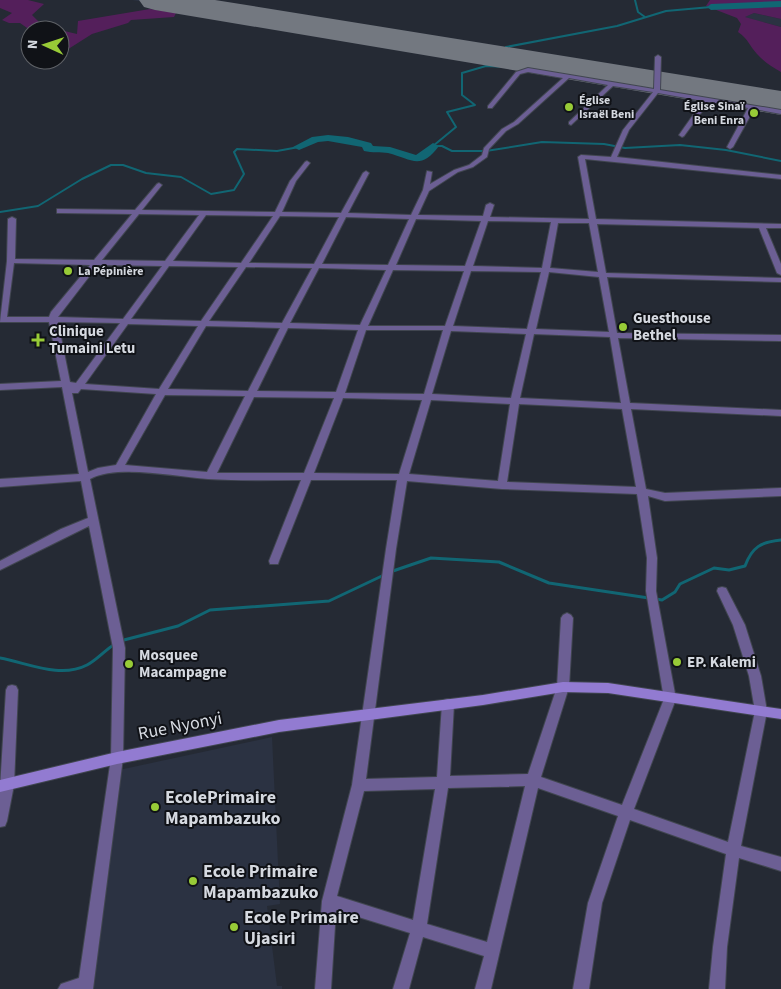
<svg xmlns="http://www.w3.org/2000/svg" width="781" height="989" font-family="'Source Sans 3',sans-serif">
  <rect width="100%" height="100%" fill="#252a34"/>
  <path fill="#2b3242" d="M132,0H181L781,96V109Z
    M754,13L781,19V27L744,17Z
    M272,737L280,904L267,906L277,986H282V989H91L119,770Z"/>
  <path fill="#541f5b" d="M0,0H28L44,4L32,15L44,27L59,30H30L20,23H9L2,20L12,13L0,8Z
    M710,0H781V19L754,13L745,17L781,27V72C772,67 764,62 757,54C749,45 749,40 738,32L741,24L737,18L706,6Z
    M150,9L176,13L174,17L131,20L128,23L92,34L62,53L60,52V30L77,34L78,21Z"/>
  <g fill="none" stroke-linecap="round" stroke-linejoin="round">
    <path stroke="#116673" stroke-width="2" d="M635,0L638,12L645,17
      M506,47L617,26L666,11L711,7
      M433,146L456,127L447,112L475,105L462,95V73L486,66L529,68
      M434,146H442L452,151H486L542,142L604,144L625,148L680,145L726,150L781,161
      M0,212L38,206L82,179L111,165H123L146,173L181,177L211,194L234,190L244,174L234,152L237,149L277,151L299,147"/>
    <path stroke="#116673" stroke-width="3" d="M390,572L431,558L499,562L549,583L662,600L675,592L680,584L714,568L729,570L745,566C752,547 761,542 781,540
      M120,641L178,626L210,610L329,601L384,575
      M0,658C28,663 60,679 87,665C97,660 105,650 115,644"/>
    <path fill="#116673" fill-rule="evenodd" d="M781,1V7L711,10L707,7L711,4Z
      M328,135L348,137L371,143L373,146L390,147L416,155L433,143L439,146C420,171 412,159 388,153C381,152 372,153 364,151L362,147L328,141L318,142L299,150L293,147L312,137Z"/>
    <path fill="#737880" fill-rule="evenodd" d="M139,0H215L781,91V115L155,10L144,7Z"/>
    <defs>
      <path id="street" d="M658,55L661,57L660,90L781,110V114L754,109L733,147L730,149L727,147L748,108L709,102L684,136L682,137L679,135L703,101L658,93L629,130L617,157L781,175V179L585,159L596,219L781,224V228H766L781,264V275L777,273L759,228L597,224L606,273L781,278V282L607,277L617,333L781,335V341L618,338L630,403L781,410V416L631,409L646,489L665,493L781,488V496L665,501L648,496L657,558L656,591L676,699L634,809L728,842L755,711L749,676L733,625L717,591L718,588L722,587L726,588L745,625L761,676L767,711L741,846L781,857V871L739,858L727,947L725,989H709L713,947L726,854L630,820L602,903L589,989H573L588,903L618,816L538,788L491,989H475L484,956L423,937L409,989H393L410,933L336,910L331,989H315L322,901L352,785L386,549L397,480H311L279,561L278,564H270L269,561L301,480C270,480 239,481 208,479C175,477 119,464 90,479L125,648L123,758L93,989H58L61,984L79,978L111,758L113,648L89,526L0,570V561L61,529L88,518L81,481L0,487V479L79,474L62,387L0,390V384L61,381L49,322H0L7,261L8,219L12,217L16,219L15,259L94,260L132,214L60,213H57V209L135,210L157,184L159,183L162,185L142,210L275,212L290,181L305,162L307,161L310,163L296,181L282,212L341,213L363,173L366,171L369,173L348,213L411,215L423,190L427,171L432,172L430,184L454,170L469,165L482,155L484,148L502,129L514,122L563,78L528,72L520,74L492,108H488V106L516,72L528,68L654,89L655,57ZM569,78L608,85L569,122V124L571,125L613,86L653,92L623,130L611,157L581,155L578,157L589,219L490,217L494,205L490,203L486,205L483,216L418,215L429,191L458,172L473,167L487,157L489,149L506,131L518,124ZM139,214L199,215L165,261L102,260ZM206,215L273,216L241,263L173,261ZM280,216L339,217L314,264L249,263ZM346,217L409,219L388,265L322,264ZM416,219L481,221L465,266L396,265ZM488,221L551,222L542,268L473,266ZM558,223H589L598,272L550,268ZM14,263L90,265L51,312L49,317H7ZM98,265L162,266L123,319L58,317ZM169,266L238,267L201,321L131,319ZM246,267L312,268L282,323L209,321ZM319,268L386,270L360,325L290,323ZM393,270L464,271L445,326H368ZM471,271L541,272L527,329L453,326ZM549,272L599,277L609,332L536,329ZM58,322L120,323L76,383L70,382ZM128,324L198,326L159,389L85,384ZM206,326L280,328L248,391L168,389ZM288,328L358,330L336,392L257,391ZM366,330H443L424,394L345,393ZM451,331L526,334L511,398L432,394ZM534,334L610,337L621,403L520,398ZM81,389L156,394L116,465L98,468L88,472L72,393H78ZM165,395L245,396L207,472L125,465ZM254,397L334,398L304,473H217ZM343,398L422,400L399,474L314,473ZM431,400L510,404L498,481L409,474ZM519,404L622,409L636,487L507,482ZM407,481L502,489L637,494L647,558L646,591L664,699L622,805L541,777L569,687L573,618L571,615L567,613L563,615L561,618L557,687L528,774L450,776L454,704L452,700L448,699L444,700L442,704L437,777L366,779L396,549ZM525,786L487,942L427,924L448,788ZM435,789L413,920L337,896L364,791Z
        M12,685L16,686L18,690L14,785L7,821L5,826L0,827V788L6,690L8,686Z"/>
      <path id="secondary" d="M563,682L608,683L781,709V719L608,693L563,692L483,705L279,732L117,764L0,792V780L117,752L279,720L483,695Z"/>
    </defs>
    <use href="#street" stroke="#414650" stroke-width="2"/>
    <use href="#secondary" stroke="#414650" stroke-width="2"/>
    <use href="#street" fill="#6c5f94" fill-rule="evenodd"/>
    <use href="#secondary" fill="#927bd1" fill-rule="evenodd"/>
  </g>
  <g fill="#98cb37" stroke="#101217" stroke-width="2">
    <circle cx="569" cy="107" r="5"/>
    <circle cx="754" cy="113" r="5"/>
    <circle cx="68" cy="271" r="5"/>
    <circle cx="623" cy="327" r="5"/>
    <path d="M35.5 332.5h5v5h5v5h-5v5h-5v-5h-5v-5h5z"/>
    <circle cx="677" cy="662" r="5"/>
    <circle cx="129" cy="664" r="5"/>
    <circle cx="155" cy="807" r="5"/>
    <circle cx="193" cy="881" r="5"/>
    <circle cx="234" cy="927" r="5"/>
  </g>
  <g text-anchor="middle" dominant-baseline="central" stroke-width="4" stroke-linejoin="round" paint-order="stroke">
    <g font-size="12" font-weight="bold" fill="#d5d9e0" stroke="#101217" text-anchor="start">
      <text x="579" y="100">Église<tspan x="579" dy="14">Israël Beni</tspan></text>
      <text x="744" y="106" text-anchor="end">Église Sinaï<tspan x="744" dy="14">Beni Enra</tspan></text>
      <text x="78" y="271">La Pépinière</text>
    </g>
    <g font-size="15" font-weight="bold" fill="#d5d9e0" stroke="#101217" text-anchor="start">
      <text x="633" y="318">Guesthouse<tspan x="633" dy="17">Bethel</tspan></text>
      <text x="49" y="331">Clinique<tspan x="49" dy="17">Tumaini Letu</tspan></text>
      <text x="139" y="655">Mosquee<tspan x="139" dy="17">Macampagne</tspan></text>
      <text x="687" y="662">EP. Kalemi</text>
    </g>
    <g font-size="18" fill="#d5d9e0" stroke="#101217">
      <text transform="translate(180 726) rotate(-11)">Rue Nyonyi</text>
    </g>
    <g font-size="18" font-weight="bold" fill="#d5d9e0" stroke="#101217" text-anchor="start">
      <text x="165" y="797">EcolePrimaire<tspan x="165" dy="21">Mapambazuko</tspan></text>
      <text x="203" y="871">Ecole Primaire<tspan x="203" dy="21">Mapambazuko</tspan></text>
      <text x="244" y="917">Ecole Primaire<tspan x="244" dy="21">Ujasiri</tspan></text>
    </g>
  </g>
  <g transform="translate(45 45) rotate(273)"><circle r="24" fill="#101217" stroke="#5f6267"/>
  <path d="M0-4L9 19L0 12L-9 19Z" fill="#98cb37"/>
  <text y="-8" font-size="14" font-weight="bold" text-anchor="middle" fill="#d5d9e0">N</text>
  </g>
</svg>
